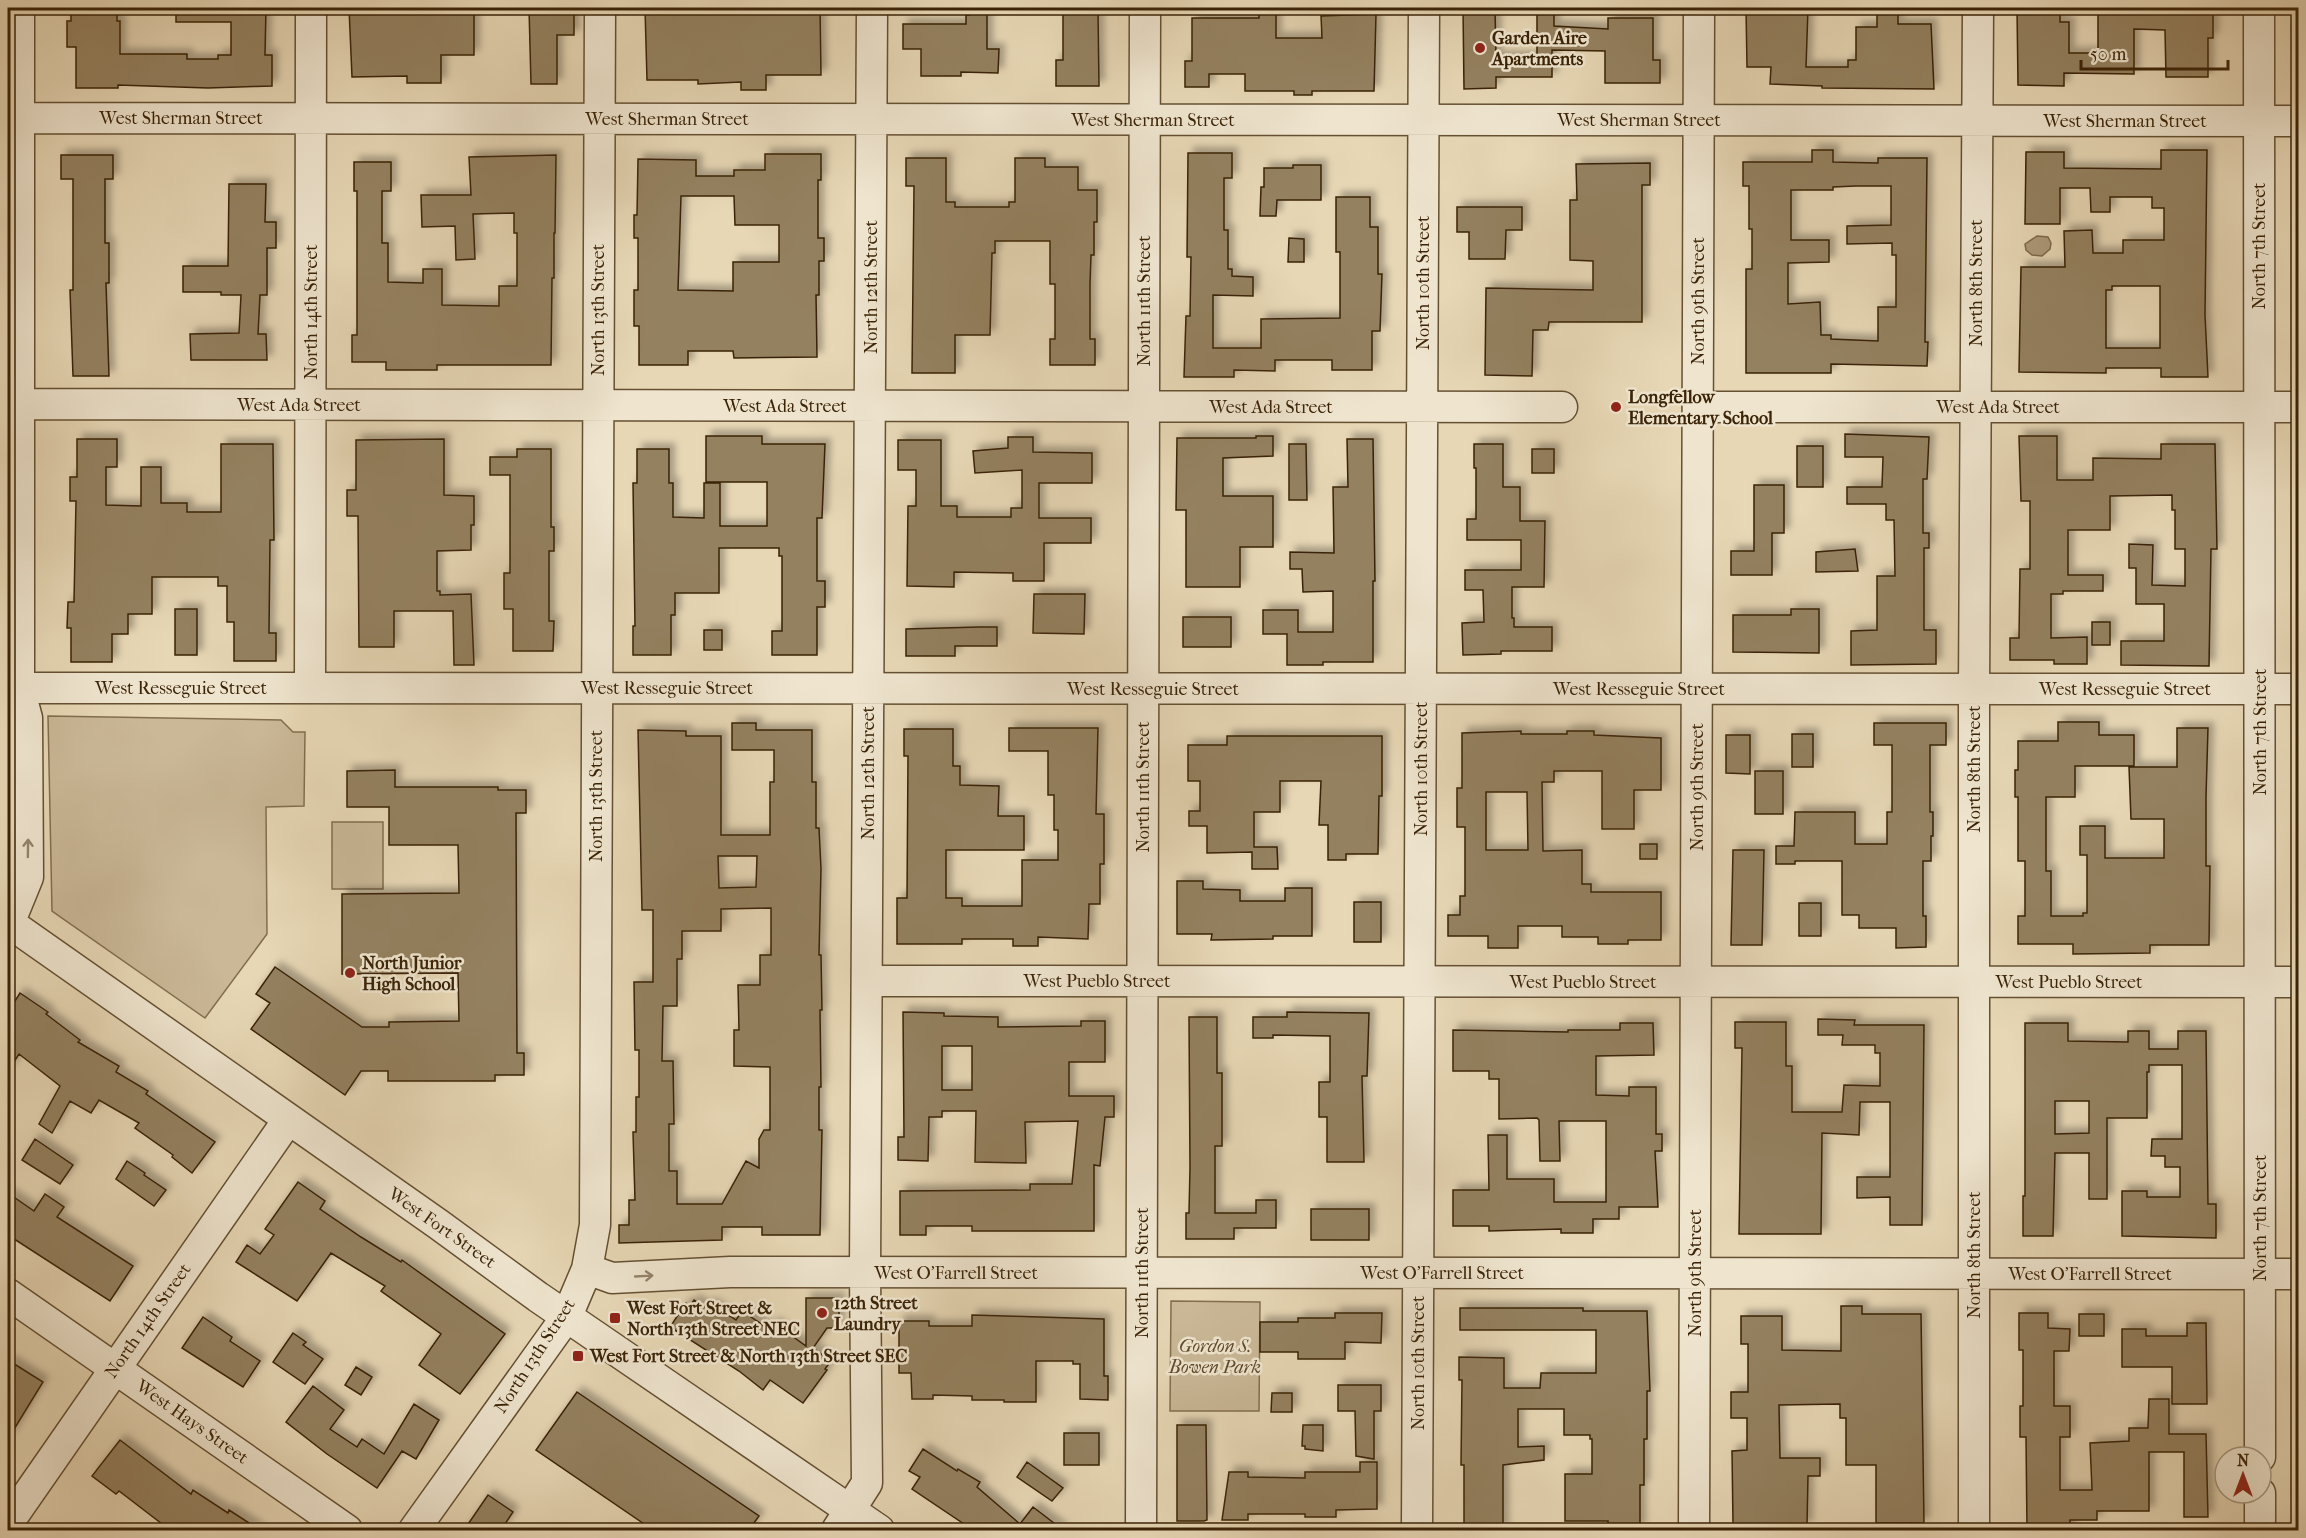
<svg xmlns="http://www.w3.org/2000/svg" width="2306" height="1538" font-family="'IM FELL French Canon',serif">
  <defs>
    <filter id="shadow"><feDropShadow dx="5.5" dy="-5.5" stdDeviation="3" flood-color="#0004"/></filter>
  </defs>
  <rect width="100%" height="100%" fill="#e7d7b5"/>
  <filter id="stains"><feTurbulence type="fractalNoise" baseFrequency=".00333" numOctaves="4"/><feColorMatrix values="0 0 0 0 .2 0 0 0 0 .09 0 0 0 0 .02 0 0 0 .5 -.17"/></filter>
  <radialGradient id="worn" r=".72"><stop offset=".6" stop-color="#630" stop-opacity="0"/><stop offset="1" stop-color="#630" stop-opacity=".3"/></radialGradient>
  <path fill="#cab897" stroke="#826e4f" stroke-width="1.5" d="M48,716L281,720L293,732H305L304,806L266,807L267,934L205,1018L52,911Z
    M332,822H383V889H332Z
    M1171,1301L1260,1302L1259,1411H1170Z"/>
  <path fill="#ac9a7a" stroke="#7e6a4c" stroke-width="1.5" d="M2037,236L2048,237L2051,243L2050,249L2042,256L2032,255L2026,250L2025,244Z"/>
  <path fill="#948161" stroke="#3a2307" stroke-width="1.5" fill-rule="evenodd" filter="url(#shadow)" d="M71,8H117V21H120V54H187V59H218V55H231V22H176V8H266L265,55H272V86L208,88L118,85V88H76V47H67V21H71Z
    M349,8H474V55H441V83H407V76L352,77Z
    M529,8H574V35H557V84H531Z
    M645,8H681V14H736V8H820L821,75H766V90H741V82L698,84V80H647Z
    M969,8H987V49H999L998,73L961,72V76H921V49H903V24H966V15H969Z
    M1259,8H1276V38H1322L1321,16L1376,14L1374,91H1312V95H1294V91H1245V74H1209V87H1185V61H1192V18H1259Z
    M1463,8H1495L1496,57H1537V8H1554V26L1608,29V18H1653V60H1660V83H1605V51L1552,50V77H1496V88L1464,89Z
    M1746,8H1808L1806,67H1848V60H1856V27H1877V8H1898V24H1931L1934,89L1822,88V86L1770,84L1771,67H1747Z
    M2017,8H2060V22H2069V53H2098V13L2165,14V11H2213V38H2208V77H2166L2165,30L2134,29V74L2064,73V86L2018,85Z
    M1063,10H1098L1099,86H1056V60H1063Z
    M1812,150H1833V162L1878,163V158H1927L1925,342H1928L1927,366L1831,364V373H1746V269H1752V229H1749V186H1743V162H1812ZM1856,186H1891V225L1847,226V244L1892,243V255H1896V307H1878V341L1831,339V335H1821L1820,302L1788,304V263L1829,262V240H1791V190H1833V187Z
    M2161,150H2207L2205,315L2208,377H2161V368H2106V373L2019,372L2021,267H2065L2064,231L2092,230L2093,253H2123V240H2164V208H2152V197H2110V212H2091L2090,188H2060V224H2025L2026,152H2064V168L2161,169ZM2112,286H2160V348H2106V290H2112Z
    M1188,153H1232V178H1224V230H1228V269H1232V276L1253,277V296L1213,295V348H1261V319L1340,318V252H1336V197H1370V227H1378V274H1382L1380,331H1372V370H1332V360H1275V371L1234,370V377H1184L1186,316H1190L1191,257H1187Z
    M765,154H821V180H818V238H824V261H819V295H816L817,357L734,358L733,351H688V365H639V326H634V290H638V238H634V215H637L638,159L696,160V176H734V170H765ZM681,196H734L735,225H779V262H733V291L678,290Z
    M61,155H113V179H105V243H109V283H106L109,376H73L70,290H73V179H61Z
    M556,155L555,233H554V278H552L551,365H437V370H386V362H352V335H357V191H354V162H391V191H382V243H388V282L423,283V269H442V305L499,306V286H517V233H514V213L473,214L475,259L456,260L455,226L422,227L421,195H471L469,157Z
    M906,158H946V202H955V207H1009V202H1015V158H1045V167H1078V190H1097V222H1094V255H1091L1090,284V339H1095V365H1050V339H1055V284H1050V241H995V253H992L990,335H955V373H912L914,186H906Z
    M1650,163V185H1642V322H1549L1548,330H1533L1532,376L1485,375L1486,288L1593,290V261L1570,260V200H1577L1576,164Z
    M1293,165H1321V200H1277L1276,216H1260L1261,187H1264V168H1293Z
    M229,184H266L265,222H276V248H267V295H260L258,334H266L267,360H191L190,334L239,333L241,295H221V292H183V266H228Z
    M1457,207H1522V230H1506L1505,259H1469V232H1457Z
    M1289,238L1304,239V262H1288Z
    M1845,434L1929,437L1927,479H1923V533H1929V548H1924V630H1936V664L1851,665V631L1877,630V576H1895L1894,520H1886V504H1847V487H1882L1883,457H1845Z
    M706,436H762V444H825L822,518H817V581H825V607H817V655H772V631H782V556H779V548H719V593H675V615H671V655H633V626H635L633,483H637V449H669V483H673V517L704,518V483H720V526H767V482H706Z
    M1256,436H1273V456L1223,458V496H1273V547H1240V587H1186V510H1176L1177,438H1256Z
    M2019,436H2057V480H2093V458L2161,459V444H2215L2217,549H2211L2209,666L2121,665V641H2164V604H2136V568H2129V544L2153,545L2152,585L2185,586V549H2175V510H2172V495L2110,496V530H2068V575H2103V591H2063V594H2051V638L2087,637V664H2054V660H2010V638H2019L2020,569H2030V501H2021Z
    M1008,437H1033V452L1092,453V483H1039V518H1091V543H1044V581H1013V573L954,572V587L907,586L908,506H916V470H898V440H941V506H957V517H1011V508H1022V470L975,473L973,451L1008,448Z
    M77,439H117V467H106V505L141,506V467H161V503H187V512H221V444H273L274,540H270L269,633H276V661H234V622H227V586H218V577H152V614H128V634H112V662H71V628H67L68,602H74L76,501H70V477H77Z
    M444,439V495L474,496V525H471V550L437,551V591H440V595L471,594L474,665H454L453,611H394V647H359L358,516H347V490H356V440Z
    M1347,439H1373L1375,581H1373V662H1323V665H1287V634H1263V610H1298V632H1333V591L1303,592L1302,569H1290V552L1334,553L1333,487H1348Z
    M1289,444H1306L1307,500H1289Z
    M1474,444H1503V487H1520V521H1545L1544,587H1512V618H1514V627H1552V651H1501V654L1463,655L1462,623L1484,622L1483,590H1465V570H1521V540H1467V519H1476V468H1474Z
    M1797,446H1823V487H1797Z
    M517,449H551V527H554V551H549V621H554L553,651H513V609H504V573H510V475H490V457H517Z
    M1532,449H1554V473H1532Z
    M1754,485H1784V533H1772V575H1731V551H1754Z
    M1855,549L1858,571L1816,572V552Z
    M1034,594H1085L1084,634L1033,633Z
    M175,609H197V655H175Z
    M1791,609H1819V653L1733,652V615H1791Z
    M1183,617H1231V647H1183Z
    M2092,622H2110V645H2092Z
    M979,627H997V646H955V656H906V629Z
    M704,630H722V650H704Z
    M2058,722H2099V735H2134V766H2075V797H2046V871H2051V916H2083V913H2087V855H2080V826H2105V858H2164V819H2131L2129,767H2177V728H2208L2206,797V866H2210L2209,945H2150V953L2073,954V944H2018V916H2025V861H2018V797H2015V770H2018V741H2058Z
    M732,723H756V730H812V782H816V828H819L821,869L819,955H821L822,1010H820L821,1087H819V1130H822L820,1235H762V1227H722V1240L619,1243V1225H629V1200H635L633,1132H636V1097H639V1050H635L634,982H653V910H642L638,730L686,731V736H721V835H770V782H774V750H732ZM718,856H757L756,887L719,888ZM771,908V955H760V985H738L739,1030H734V1066L770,1067V1130H764L759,1139V1168L746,1161L722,1204H677V1171H669V1124H674L673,1061H662L663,1006H677V959H682V931H721V909Z
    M1874,723H1946V745H1930V812H1933V836H1931V861H1923V916H1926V947L1896,948V928H1859V915H1842V861H1795V864H1776V846H1794L1795,812H1855V844H1887V812H1892V745H1874Z
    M1009,728H1098L1096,814H1104V864H1100V904H1089L1088,939L1038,937V946H1013V939H962V944H897V898H907L908,756H904V729H953V766H960V785L999,786L998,816H1024V850H946V898H962V906H1022V860H1058V830H1054V795H1048V751H1009Z
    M1521,731V734H1567V731H1594V735L1661,738V790H1634V829H1602V771H1554V782H1542L1543,851L1582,850V884H1591V892H1661V940H1628V944H1598V937H1562V926H1518V948H1488V936H1448V915H1460V896H1465V827H1457V788H1462V733ZM1486,792H1527L1528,850H1486Z
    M1792,734H1813V767H1792Z
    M1726,735H1750V774L1726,773Z
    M1227,736H1382V796H1379L1378,854H1346V860H1328V825H1319L1321,781H1280V812H1254V847H1277L1278,869H1252V852L1207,853V826H1189V811H1200V781H1188V745H1227Z
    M395,770V787H498V790H526V813H516L517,1053H524V1075H495V1081H388V1071H361L345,1095L251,1029L270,1003L256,994L275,967L362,1027H389V1022L459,1021L458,973L342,974V894L459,893L458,845H389V807H347V771Z
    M1755,771H1783V814H1755Z
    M1640,844H1657V859H1640Z
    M1733,850H1764L1762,945H1731Z
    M1177,881H1203V889L1240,890V901H1285V888H1312V936H1273V939L1211,940L1212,934H1177Z
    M1354,902H1381V942H1354Z
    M1799,903H1821V936H1799Z
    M20,993L48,1012L46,1014L80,1040L78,1042L119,1066L116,1072L148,1091L146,1094L215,1142L192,1173L172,1157L173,1155L135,1128L139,1123L99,1100L91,1113L70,1101L52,1133L39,1124L60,1086L19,1054L8,1071V1012Z
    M903,1012L944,1013V1016L998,1017V1027L1081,1026V1021H1105V1062H1069V1096H1114V1117H1105L1100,1166L1094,1165V1231H972V1226H926V1235H900V1191L1030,1190V1184H1072L1078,1121L1025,1122L1026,1163L975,1162L976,1111H942V1117H929L928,1161L898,1160V1137H904ZM942,1046H972V1090H942Z
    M1287,1012L1369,1013L1367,1076H1362L1364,1162H1327V1117H1319V1082H1330V1036L1273,1035V1038H1253V1017H1287Z
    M1189,1017H1217V1073H1222V1146H1215V1213H1256V1200H1276V1228H1234V1239H1186V1213H1189L1190,1167Z
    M1818,1019L1855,1020L1854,1025H1924L1922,1225H1890V1197L1857,1198V1177H1890V1102H1860L1859,1135L1822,1133L1821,1234H1739L1742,1048H1735V1022H1786V1066H1792V1112H1842L1844,1085L1880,1086V1053H1875V1045H1842L1843,1035H1818Z
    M1620,1023H1653L1654,1055L1596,1056V1095L1629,1096V1087H1656V1134H1662V1151H1655L1658,1207H1619V1219H1593V1233H1561V1229L1489,1231V1226H1453V1190H1489L1488,1135H1507V1179H1554V1202H1606V1121H1559L1560,1161H1540L1539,1120L1537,1118L1499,1119V1079H1489V1071H1453V1030L1568,1032V1030H1620Z
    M2025,1023H2068V1041L2128,1042V1031H2149V1049H2178V1031H2206L2208,1204H2216V1238L2122,1236V1191H2147V1197H2180V1167H2165V1156H2151L2152,1139H2182V1065H2149V1072H2147V1118H2107V1199H2089V1153H2055L2053,1236H2023V1196H2025ZM2055,1101H2089V1133L2055,1134Z
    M35,1139L73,1165L60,1184L22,1160Z
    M127,1161L145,1173L144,1175L166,1190L154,1206L116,1179Z
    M298,1182L325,1201L320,1209L361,1237L401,1262L402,1260L505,1334L460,1394L419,1365L441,1334L381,1291L385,1286L331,1253L297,1301L236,1262L247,1245L260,1254L274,1235L265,1229Z
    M8,1193L34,1211L45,1194L64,1207L57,1217L133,1266L110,1301L8,1235Z
    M1311,1209H1369V1240H1311Z
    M806,1298H839V1328H827L813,1348L831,1361L825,1369L827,1370L803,1403L770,1380L763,1390L739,1371L670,1327L686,1303L690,1306L694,1300L707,1308L710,1303L736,1320L742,1311L769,1329L774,1323L806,1346Z
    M1841,1306H1862V1314H1921L1924,1523H1876V1465H1846V1418H1840V1404L1779,1405L1780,1458H1820V1476H1808L1807,1526L1733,1524L1732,1451L1747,1450V1418H1731V1392H1748V1344H1741V1316H1782V1350L1841,1351Z
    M1460,1308H1583V1311H1647L1650,1391H1647V1439H1644V1485H1640V1529H1608V1521H1565V1474H1592V1439H1590V1435H1564V1409H1518V1447L1544,1446V1460L1503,1465V1530H1464V1465H1461L1462,1380H1459V1357L1504,1358V1388H1540L1541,1373H1596V1330H1460Z
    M1335,1313H1382L1381,1343L1345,1342V1359H1298V1352H1260V1322H1298V1318H1335Z
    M2019,1313H2048V1328L2070,1329L2069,1351H2054V1406H2070V1437H2060V1490H2092L2090,1443L2129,1441V1428H2148L2149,1399H2169V1434H2206L2208,1517H2184V1452H2149V1511H2097V1520H2070V1530H2027L2026,1437H2020V1406H2023V1350H2019Z
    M2079,1314H2104V1336H2079Z
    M972,1315L1104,1319V1376H1108V1400L1080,1399V1364H1073V1361H1036V1402H1004V1400H972V1396L933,1395V1399H912L911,1373H899V1321H929V1326H972Z
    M203,1317L232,1337L230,1341L260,1361L243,1387L182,1348Z
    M2187,1323H2206L2207,1404H2172V1367H2122V1329H2146V1336H2187Z
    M293,1333L306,1342L303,1345L323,1359L305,1384L273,1362Z
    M8,1360L43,1382L8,1439Z
    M356,1367L372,1377L361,1395L345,1385Z
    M1338,1385H1381V1411H1374V1459L1356,1456L1355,1411H1338Z
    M313,1386L344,1410L330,1429L357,1447L362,1439L384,1454L414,1404L439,1420L416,1459L402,1451L377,1488L327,1454L286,1422Z
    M577,1392L759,1516L749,1530H653L536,1450Z
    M1272,1393H1292V1412H1271Z
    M1177,1425H1206L1207,1520L1204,1521H1177Z
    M1303,1425H1323V1451L1305,1449V1446H1302Z
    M1064,1433H1099V1465H1064Z
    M120,1440L191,1494L193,1490L228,1513L229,1510L260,1530H170L119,1491L116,1494L92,1476Z
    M923,1449L957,1471L958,1469L980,1482L977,1487L1020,1524L1033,1507L1063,1530H973L912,1489L920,1477L909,1471Z
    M1027,1462L1063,1488L1052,1501L1017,1477Z
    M1360,1462H1377V1509L1336,1510V1517H1305V1514H1248V1520H1222L1229,1472H1248V1477L1305,1478V1472H1360Z
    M488,1495L513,1512L501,1530H464Z"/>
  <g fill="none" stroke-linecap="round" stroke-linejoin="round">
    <defs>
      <path id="minor" d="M2259,8L2260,1457
        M8,118L2298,121
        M8,404L1562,407
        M1698,407H2298
        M8,688L2298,689
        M310,688L311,8
        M8,922L438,1224L538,1297L879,1530
        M8,926L28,877L27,718L19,688V8
        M867,981L2298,982
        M587,1269L612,1278L730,1272L2298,1274
        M8,1294L347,1530
        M2260,1493V1530
        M8,1523L288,1120
        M414,1530L567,1316L587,1269L595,1225L600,8
        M837,1530L867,1483L865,1272L872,8
        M1141,1530L1145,8
        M1417,1530L1424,8
        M1694,1530L1699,8
        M1974,1530V689L1978,8"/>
    </defs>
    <use href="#minor" stroke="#655032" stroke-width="33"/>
    <use href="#minor" stroke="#efe5cf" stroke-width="30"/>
  </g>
  <defs><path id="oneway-shaft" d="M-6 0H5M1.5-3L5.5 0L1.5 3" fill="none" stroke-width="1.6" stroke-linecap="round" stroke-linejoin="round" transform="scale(1.5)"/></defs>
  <g stroke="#94846b">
    <use href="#oneway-shaft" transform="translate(28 848) rotate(-89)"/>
    <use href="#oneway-shaft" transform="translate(644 1276) rotate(-3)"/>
  </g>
  <g fill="#8f2418" stroke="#efe5cf" stroke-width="2">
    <circle cx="1480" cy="48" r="6"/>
    <circle cx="1616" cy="407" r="6"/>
    <circle cx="350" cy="973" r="6"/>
    <circle cx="822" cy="1313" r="6"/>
    <rect x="609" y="1312" width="12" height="12" rx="3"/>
    <rect x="572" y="1350" width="12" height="12" rx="3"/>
  </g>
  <g text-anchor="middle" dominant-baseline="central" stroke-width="5" stroke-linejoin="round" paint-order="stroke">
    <g font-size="18" font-weight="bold" fill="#3a2307" stroke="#efe5cf" text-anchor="start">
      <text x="1492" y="38">Garden Aire<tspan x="1492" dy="21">Apartments</tspan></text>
      <text x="1628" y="397">Longfellow<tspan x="1628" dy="21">Elementary School</tspan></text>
      <text x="362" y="963">North Junior<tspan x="362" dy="21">High School</tspan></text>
      <text x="834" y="1303">12th Street<tspan x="834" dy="21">Laundry</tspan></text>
      <text x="627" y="1308">West Fort Street &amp;<tspan x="627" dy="21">North 13th Street NEC</tspan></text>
      <text x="590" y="1356">West Fort Street &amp; North 13th Street SEC</text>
    </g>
    <g font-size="18" fill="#3a2307" stroke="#efe5cf">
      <text x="181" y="118">West Sherman Street</text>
      <text x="667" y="119">West Sherman Street</text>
      <text x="1153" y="120">West Sherman Street</text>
      <text x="1639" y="120">West Sherman Street</text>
      <text x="2125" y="121">West Sherman Street</text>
      <text transform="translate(2259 246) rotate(-90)">North 7th Street</text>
      <text transform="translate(1423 283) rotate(-90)">North 10th Street</text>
      <text transform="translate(1976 283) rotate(-90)">North 8th Street</text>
      <text transform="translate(871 287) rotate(-90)">North 12th Street</text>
      <text transform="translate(1144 301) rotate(-90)">North 11th Street</text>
      <text transform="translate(1698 301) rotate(-90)">North 9th Street</text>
      <text transform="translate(598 310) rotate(-90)">North 13th Street</text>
      <text transform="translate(311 312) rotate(-90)">North 14th Street</text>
      <text x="299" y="405">West Ada Street</text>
      <text x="785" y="406">West Ada Street</text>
      <text x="1271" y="407">West Ada Street</text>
      <text x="1998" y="407">West Ada Street</text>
      <text x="181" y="688">West Resseguie Street</text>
      <text x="667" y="688">West Resseguie Street</text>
      <text x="1153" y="689">West Resseguie Street</text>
      <text x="1639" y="689">West Resseguie Street</text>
      <text x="2125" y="689">West Resseguie Street</text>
      <text transform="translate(2260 732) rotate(-90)">North 7th Street</text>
      <text transform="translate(1421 769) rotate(-90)">North 10th Street</text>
      <text transform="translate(1974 769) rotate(-90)">North 8th Street</text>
      <text transform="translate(868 773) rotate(-90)">North 12th Street</text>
      <text transform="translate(1143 787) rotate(-90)">North 11th Street</text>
      <text transform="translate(1697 787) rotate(-90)">North 9th Street</text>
      <text transform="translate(596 796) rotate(-90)">North 13th Street</text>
      <text x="1097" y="981">West Pueblo Street</text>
      <text x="1583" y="982">West Pueblo Street</text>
      <text x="2069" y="982">West Pueblo Street</text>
      <text transform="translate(2260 1218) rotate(-90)">North 7th Street</text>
      <text transform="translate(442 1228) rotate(35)">West Fort Street</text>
      <text transform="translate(1974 1255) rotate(-90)">North 8th Street</text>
      <text x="956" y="1273">West O'Farrell Street</text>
      <text transform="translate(1142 1273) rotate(-90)">North 11th Street</text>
      <text x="1442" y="1273">West O'Farrell Street</text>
      <text transform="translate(1695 1273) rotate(-90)">North 9th Street</text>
      <text x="2090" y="1274">West O'Farrell Street</text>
      <text transform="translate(148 1321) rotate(-55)">North 14th Street</text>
      <text transform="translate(535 1356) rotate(-57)">North 13th Street</text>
      <text transform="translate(1418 1363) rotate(-90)">North 10th Street</text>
      <text transform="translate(192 1422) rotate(35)">West Hays Street</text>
    </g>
    <g font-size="18" font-style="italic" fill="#5e482b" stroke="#efe5cf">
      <text x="1215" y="1346">Gordon S.<tspan x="1215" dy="21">Bowen Park</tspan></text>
    </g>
  </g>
  <rect width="2306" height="1538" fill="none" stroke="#e7d7b5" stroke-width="30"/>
  <rect x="9" y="9" width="2288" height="1520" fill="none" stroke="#3a2307" stroke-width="3"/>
  <rect x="15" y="15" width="2276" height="1508" fill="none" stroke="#3a2307" stroke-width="1.5"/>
  <g transform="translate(2243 1475)"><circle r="28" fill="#efe5cf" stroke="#a7977f" stroke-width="1.5"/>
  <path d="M0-4.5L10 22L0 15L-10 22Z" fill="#8f2418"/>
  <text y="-9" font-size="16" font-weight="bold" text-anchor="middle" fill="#3a2307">N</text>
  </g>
  <path d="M2081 60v9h147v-9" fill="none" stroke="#3a2307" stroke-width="3"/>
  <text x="2090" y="60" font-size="18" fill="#3a2307" stroke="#efe5cf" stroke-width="4.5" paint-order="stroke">50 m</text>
  <rect width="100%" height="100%" filter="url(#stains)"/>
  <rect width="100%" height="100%" fill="url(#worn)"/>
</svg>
